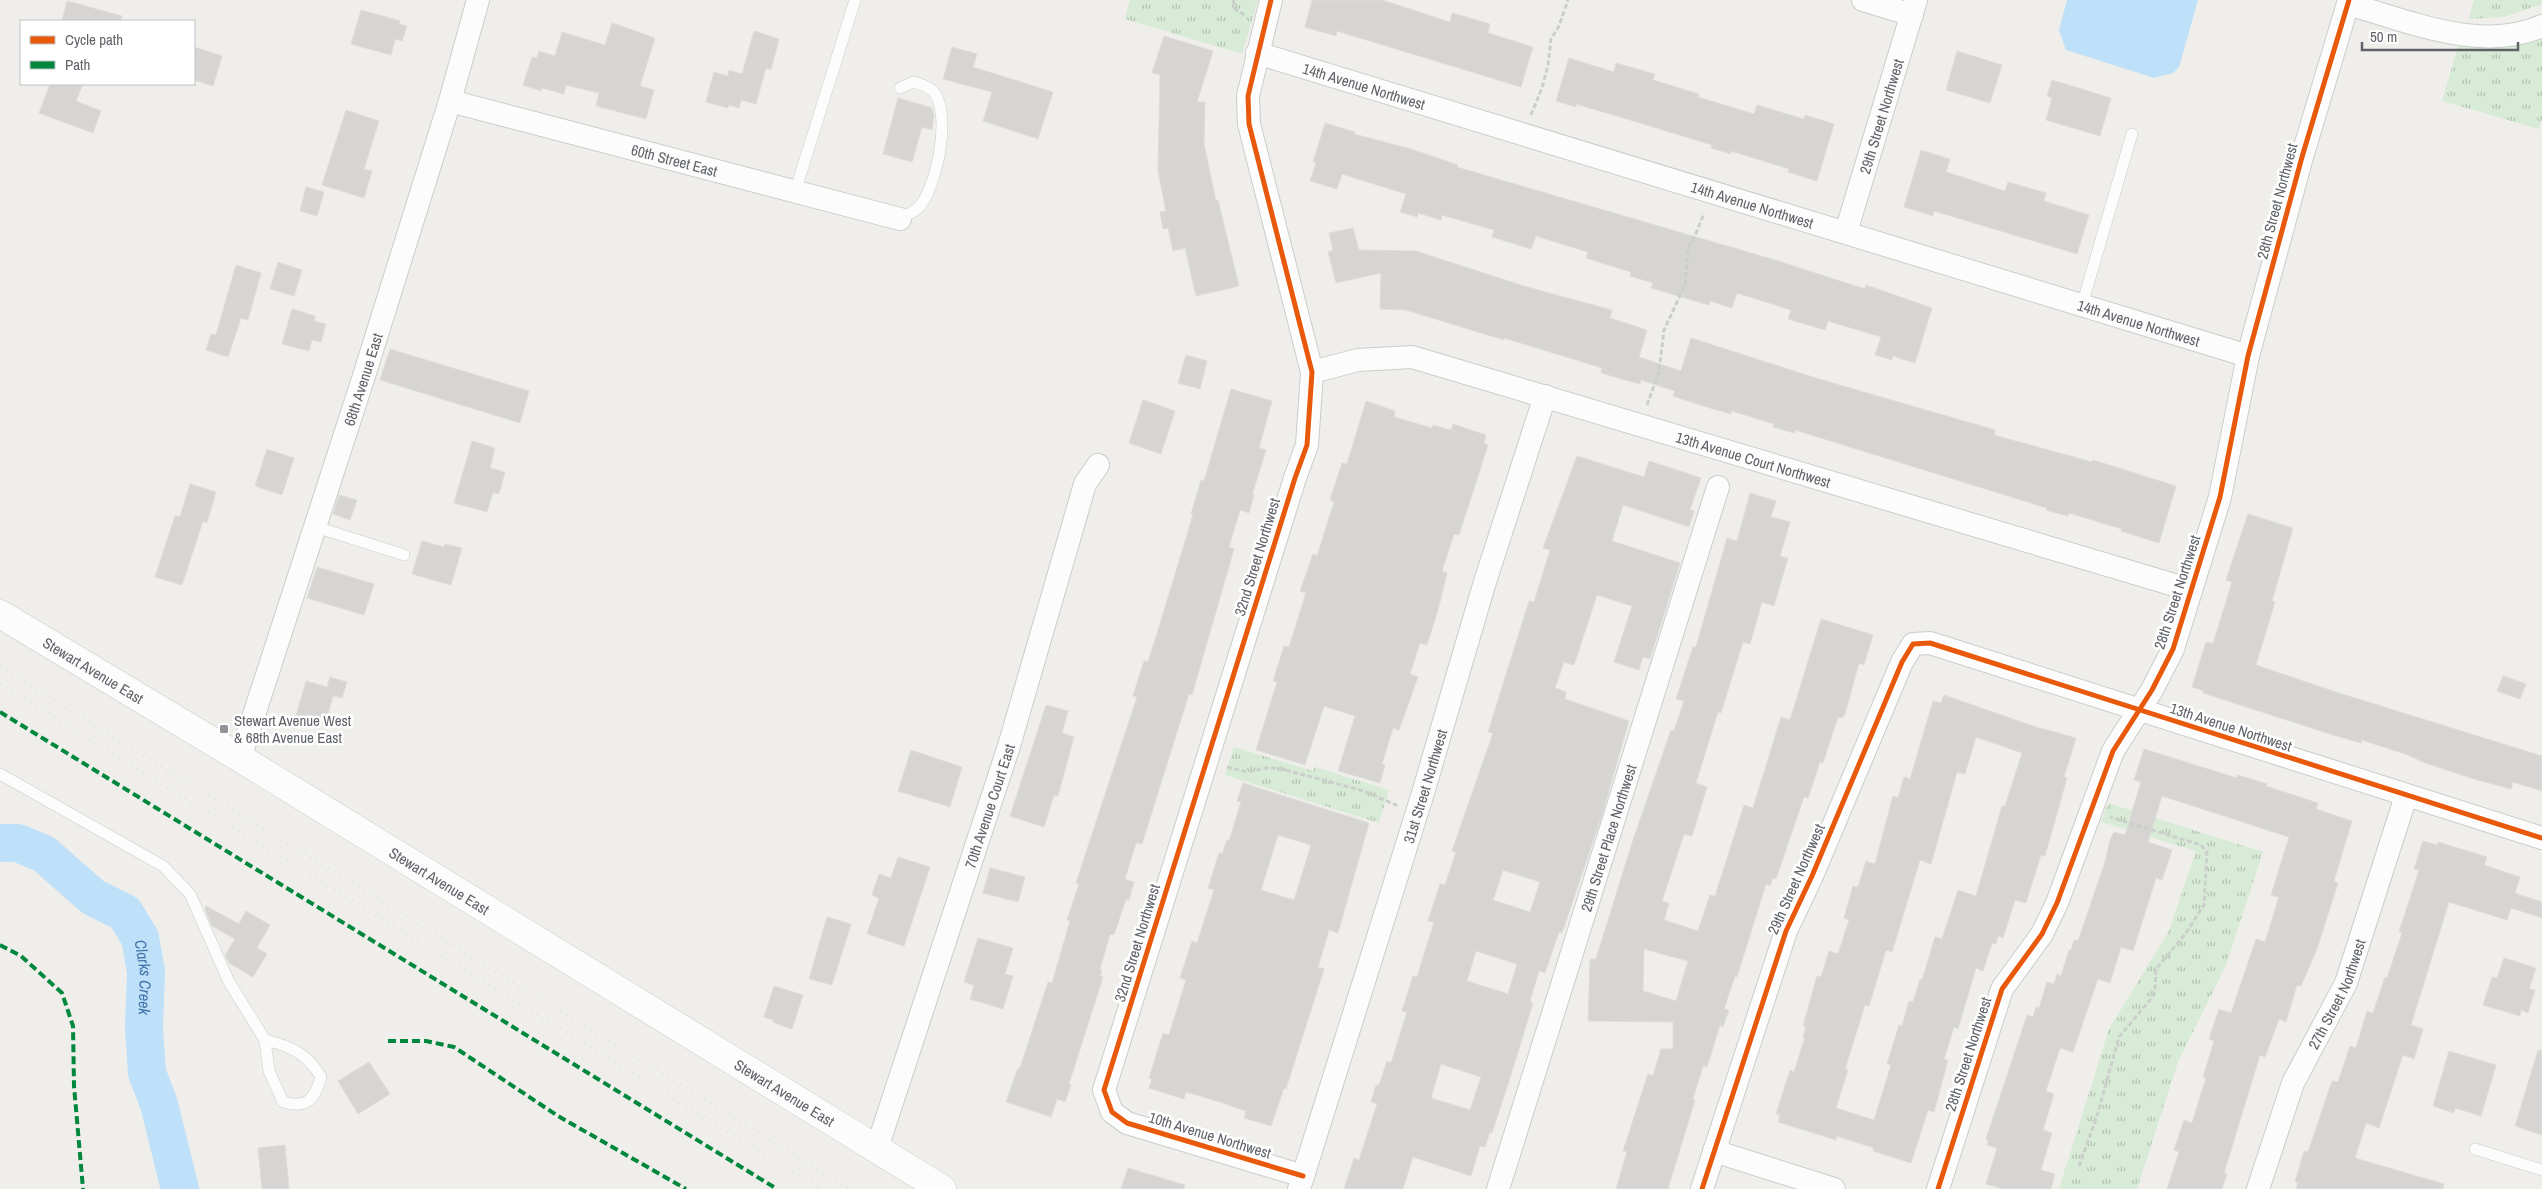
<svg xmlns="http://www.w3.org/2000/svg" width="2542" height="1189" font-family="'Archivo Narrow',sans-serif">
  <defs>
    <pattern id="park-tufts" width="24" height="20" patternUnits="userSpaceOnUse" patternTransform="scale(1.25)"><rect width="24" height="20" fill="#d8ebd6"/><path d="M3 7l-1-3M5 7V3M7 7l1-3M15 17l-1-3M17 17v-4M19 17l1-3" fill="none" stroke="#b2c2b1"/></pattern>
  </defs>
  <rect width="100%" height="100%" fill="#efeeea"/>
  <path fill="url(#park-tufts)" d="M1130,0H1258L1242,54L1125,19Z
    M2474,0H2542V4L2504,17L2469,19Z
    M2542,35V119L2539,129L2442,101L2458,46H2495Z
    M1234,747L1313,771L1315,767L1389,790L1379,823L1225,775Z
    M2108,803L2263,852L2226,965L2178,1062L2137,1189H2059L2109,1029L2169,931L2196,851L2101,822Z"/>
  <path fill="#bfe0f9" d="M2067,0H2198L2179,67L2173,73L2154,78L2066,50L2059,30Z"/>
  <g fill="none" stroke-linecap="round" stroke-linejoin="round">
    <path stroke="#bfe0f9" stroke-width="38" id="s1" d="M0,843H18L44,854L93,897L125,913L140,938L146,972L144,1028L147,1073L159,1104L180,1189"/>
  </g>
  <path fill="#d6d5d3" stroke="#deddd9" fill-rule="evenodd" d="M1312,0H1382L1450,22L1452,13L1490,24L1488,33L1533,47L1521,87L1337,31L1336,36L1305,27Z
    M67,1L122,16L121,21H62Z
    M361,10L400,21L399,24L407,26L402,41L395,39L391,55L351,44Z
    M612,23L655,38L640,86L654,90L646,119L596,106L599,93L566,85L564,94L542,88L541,91L523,85L532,57L537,58L539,51L555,56L562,32L605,45Z
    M754,31L779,39L771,70L766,68L756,104L741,100L739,108L729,105L728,108L706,102L714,72L728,76L729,70L742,74Z
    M1164,36L1213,51L1197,102H1205L1204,144L1216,201L1218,200L1239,286L1196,296L1185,248L1173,251L1168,228L1163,229L1160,212L1166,211L1158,171L1160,75L1152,73Z
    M194,47L222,56L213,86L194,80Z
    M952,47L977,54L973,67L1053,92L1038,139L983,121L992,92L943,79Z
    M1957,51L2002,65L1990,103L1946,90Z
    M1569,58L1614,72L1616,63L1655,74L1653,80L1699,94L1698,97L1754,114L1757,105L1804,119L1805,115L1834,124L1817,181L1788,172L1789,169L1731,151V154L1711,148L1712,145L1640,123L1576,104V107L1556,101Z
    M2052,80L2111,98L2100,136L2046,120L2052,98L2047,96Z
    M50,84H83L76,101L101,111L93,133L39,113Z
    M898,98L932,108L934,115L932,130L922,127L912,162L883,154Z
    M346,110L379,121L364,169L372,171L364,198L322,185Z
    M1325,123L1355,132L1354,134L1411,149L1458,165L1457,167L1508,182L1775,260L1865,289L1866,285L1932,308L1915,363L1893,356L1892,360L1875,355L1881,337L1828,321L1825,330L1788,319L1791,310L1737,293L1732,308L1710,301L1709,305L1651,288L1653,283L1630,276L1631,272L1586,258L1588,252L1536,236L1531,249L1492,237L1494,230L1442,215L1441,220L1418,213L1417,217L1400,212L1406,194L1342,174L1337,189L1310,181L1316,163L1313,162Z
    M1921,150L1950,159L1946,172L2005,191L2008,182L2046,193L2044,201L2089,215L2077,254L1934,211L1933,216L1904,207Z
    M306,187L324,192L317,216L300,211Z
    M1353,228L1359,250L1416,251L1527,287L1612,310L1610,318L1647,330L1639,357L1681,371L1691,338L1819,379L1995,430L1994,435L2092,462L2093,460L2176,486L2159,543L2121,531L2122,529L2069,513L2068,516L2046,510L2047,508L1795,430L1794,433L1773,427L1774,424L1732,411L1731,414L1710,408L1673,396L1675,391L1641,380L1640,384L1601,373L1602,368L1504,338V340L1406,310L1380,309L1381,273L1336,283L1328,252L1333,250L1329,233Z
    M278,262L302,270L294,296L270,289Z
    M236,265L261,273L248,320L241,318L228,357L206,350L211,334L216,335Z
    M292,309L315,316L314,321L326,324L321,342L312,340L309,351L282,344Z
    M390,349L529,391L520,423L380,380Z
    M1186,355L1207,361L1200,389L1178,383Z
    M1231,389L1272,401L1259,448L1266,450L1252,495H1254L1249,513L1240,510L1229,547L1234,549L1192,695L1189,694L1142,844L1136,843L1125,879L1134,882L1129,900L1126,899L1114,935L1110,934L1100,969L1102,970L1100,976L1103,977L1069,1084L1071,1085L1065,1102L1057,1099L1051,1117L1006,1102L1018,1068H1020L1048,982L1052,983L1070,921L1067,920L1079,884L1076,883L1137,697L1133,696L1144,661L1148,662L1159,627L1193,515L1191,514L1201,480L1204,481Z
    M1143,400L1175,411L1161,454L1129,443Z
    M1366,401L1395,411L1394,417L1432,428L1433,425L1451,430L1453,424L1486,435L1484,443L1488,445L1459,535L1454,534L1442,571L1447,573L1438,610L1427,645L1420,643L1410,674L1418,677L1399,730L1393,728L1382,764L1385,765L1380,783L1338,771L1355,716L1324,706L1305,765L1256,750L1277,682L1273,681L1284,646L1289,647L1306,593L1300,591L1313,554L1317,556L1334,502L1330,500L1342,463L1347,464Z
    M472,441L495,448L490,468L505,472L499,494L493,493L487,512L454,503Z
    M267,449L294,458L282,495L255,486Z
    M1577,456L1644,477L1649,461L1701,478L1690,510L1694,511L1689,527L1623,505L1612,541L1680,563L1650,659L1643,657L1639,670L1614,662L1632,606L1597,595L1574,665L1564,662L1555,688L1566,692L1565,699L1629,721L1602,815L1562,933L1559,932L1545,973L1539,971L1530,1001L1533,1003L1511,1075L1492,1133L1490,1132L1485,1147L1480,1146L1471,1176L1413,1157L1403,1189H1344L1354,1158L1359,1160L1377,1104L1371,1102L1376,1085H1379L1387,1061L1391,1063L1407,1012L1402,1011L1413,976L1417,977L1434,922L1428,921L1440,884L1445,885L1456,852L1452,851L1493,733L1488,732L1529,601L1534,602L1550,550L1543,548ZM1503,870L1540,882L1530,912L1493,900ZM1476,951L1517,964L1508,994L1467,981ZM1441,1064L1481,1077L1470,1110L1431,1098Z
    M190,484L216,492L207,523L203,521L182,585L155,577L175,516L180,517Z
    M1750,493L1776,501L1771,517L1790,522L1780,556L1788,558L1774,606L1762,602L1750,644L1743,642L1721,713L1718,712L1696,783L1707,787L1692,836L1684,834L1662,901L1669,903L1664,920L1698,931L1710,895L1715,896L1744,805L1753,808L1781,717L1790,720L1821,619L1873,635L1864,665L1859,663L1845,714L1842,718L1838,717L1823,763L1820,762L1808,798L1804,797L1776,879L1773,878L1770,886L1766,884L1737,977L1735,976L1724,1009L1729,1010L1723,1027L1720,1025L1707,1067L1703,1066L1693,1099L1695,1100L1668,1189H1616L1627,1152L1623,1151L1648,1074L1653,1076L1661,1049H1673V1022L1588,1021L1590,959H1596L1632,843L1671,730L1674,731L1684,701L1676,699L1693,647H1696L1727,538L1737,541ZM1644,949L1688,961L1676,1001L1643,991Z
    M339,495L357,500L350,520L333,514Z
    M2248,514L2293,528L2272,601L2275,602L2256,665L2339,693L2542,756V791L2513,782L2511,789L2474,779L2425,763L2408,755L2362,740L2361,743L2333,735L2203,693L2204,691L2192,687L2206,642L2213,644L2232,582L2226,580Z
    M422,541L444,547L445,544L462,548L451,585L412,574Z
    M317,567L374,584L364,615L307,598Z
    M2503,676L2526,684L2520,699L2497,691Z
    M330,677L347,682L342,698L333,696L325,724L296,716L306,681L327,687Z
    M1944,695L2036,727L2076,738L2064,777L2067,778L2045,856L2041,855L2026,903L2015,900L2003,938L1998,936L1996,944L1992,943L1983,971L1976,968L1958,1029L1954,1027L1944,1059L1948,1060L1934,1112L1928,1110L1911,1163L1873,1151L1874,1148L1837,1136L1836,1140L1778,1122L1780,1115L1776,1114L1790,1070L1794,1072L1805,1037H1803L1806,1027L1803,1026L1817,976L1821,977L1829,951L1838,954L1849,920L1844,918L1853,886L1858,887L1866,861L1875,864L1893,796L1898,798L1904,777L1910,779L1933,701L1941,703ZM1976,737L2022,753L2005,806H2002L1976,896L1958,890L1942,939L1935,937L1922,980L1920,979L1913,1002L1909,1001L1902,1026L1899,1025L1887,1064L1891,1065L1874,1120L1836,1108L1848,1070L1845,1069L1865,1005L1869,1006L1886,950L1892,952L1920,860L1931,864L1957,772L1965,774Z
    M1046,705L1068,711L1062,733L1074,737L1058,796L1054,795L1044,827L1010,816Z
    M2144,749L2237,778L2238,775L2267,784L2266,786L2318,803L2316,809L2352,821L2334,881L2338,883L2317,949L2301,986L2297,985L2286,1022L2279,1019L2265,1057L2260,1055L2224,1173L2227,1174L2222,1189H2167L2179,1152L2174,1150L2184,1120L2192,1123L2206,1078L2203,1077L2214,1041L2209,1039L2219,1009L2231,1013L2256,939L2265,942L2279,897L2271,895L2289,837L2162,796L2148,842L2172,850L2162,880L2156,878L2133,951L2121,947L2110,983L2098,979L2073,1052L2060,1048L2046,1091L2054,1094L2043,1130L2052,1133L2041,1170L2055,1174L2051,1189H2003L1986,1184L1997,1148L1987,1145L1988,1140L1986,1139L2027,1015L2033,1017L2036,1007L2039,1008L2047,982L2054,984L2057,974L2061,976L2069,950H2071L2074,940L2078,941L2105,862L2110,840L2114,832L2125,835L2141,782L2134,780Z
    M911,750L962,767L950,807L898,791Z
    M1243,783L1369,823L1338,933L1329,930L1318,967L1324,969L1286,1089L1284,1088L1271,1126L1244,1118L1246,1111L1220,1102L1186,1092L1184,1099L1149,1088L1152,1079L1149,1078L1163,1033L1169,1035L1186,980L1180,978L1192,941L1197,943L1214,890L1208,888L1219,853L1222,854L1227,840L1229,841L1241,802L1237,801ZM1278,835L1311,845L1294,900L1261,890Z
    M2423,841L2437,845L2438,842L2487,857L2484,865L2520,877L2515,893L2542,902V918L2511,908L2507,920L2449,902L2411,1025L2423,1029L2414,1059L2403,1055L2379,1128L2366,1123L2355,1158L2444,1184L2443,1189H2296L2298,1183L2295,1182L2304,1151L2308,1152L2332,1081L2338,1082L2350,1046L2356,1048L2367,1011L2373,1013L2385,977L2387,978L2402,933L2399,932L2419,870L2414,869Z
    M898,857L930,867L904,946L867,934L879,898L872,895L879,874L891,878Z
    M990,868L1025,877L1018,902L983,893Z
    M206,906L239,924L246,911L270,925L257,948L267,954L253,977L229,963L225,955L235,939L212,926L205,909Z
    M827,917L851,924L832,985L809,979Z
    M978,938L1013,948L1005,974L1013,976L1003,1009L970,999L974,985L964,982Z
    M2504,958L2536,968L2529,989L2535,990L2528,1013L2521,1010L2520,1016L2483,1005L2492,977L2497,978Z
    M774,986L803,995L792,1029L773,1022V1020L764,1017Z
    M2538,1050H2542V1135L2515,1126Z
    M2449,1051L2496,1065L2481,1116L2455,1108L2454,1113L2433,1106Z
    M369,1062L390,1094L358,1114L338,1081Z
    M285,1145L289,1189H262L258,1148Z
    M1128,1168L1185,1185L1184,1189H1121Z"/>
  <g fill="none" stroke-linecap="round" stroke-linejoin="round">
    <defs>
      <path id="lane" d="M900,88L914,82C920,84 927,86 932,90C953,110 937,187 919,207C915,212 906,215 900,219
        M795,192L855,0
        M2082,305L2132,134
        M316,527L404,555
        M0,774L163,866L190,894L229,982L265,1040L269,1071L283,1102C307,1109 315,1099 321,1077C308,1054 290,1046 265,1040
        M2475,1149L2542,1170"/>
      <g id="street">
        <path d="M1271,0L1248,96L1249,124L1312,372L1307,445L1295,478L1104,1090L1112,1112L1127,1123L1303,1176"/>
        <path d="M1863,0L1912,15"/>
        <path d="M2348,4C2408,21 2481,53 2542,26"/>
        <path id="s2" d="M1257,53L2248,356"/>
        <path id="s3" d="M450,101L900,219"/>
        <path id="s4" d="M1846,232L1916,0"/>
        <path id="s5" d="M1312,372L1358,360L1412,357L2191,590"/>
        <path id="s6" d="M240,758L363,379L450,101L478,0"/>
        <path id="s7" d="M877,1148L1009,746L1085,484L1098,465"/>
        <path d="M1714,1151L1834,1189"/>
        <path id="s8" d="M1299,1189L1423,793L1484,585L1545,396"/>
        <path id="s9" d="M1498,1189L1718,487"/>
        <path d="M1702,1189L1786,931L1812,876L1902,662L1913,644L1930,643L2542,838"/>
        <path d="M1938,1189L2002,989L2042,934L2057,903L2113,751L2152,690L2173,649L2220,497L2248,356L2302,157L2349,0"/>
        <path id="s10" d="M2258,1189L2293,1083L2346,983L2406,796"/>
      </g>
      <g id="secondary">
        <path id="s11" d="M0,614L240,758L942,1189"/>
      </g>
    </defs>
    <use href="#lane" stroke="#cbcccc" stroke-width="12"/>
    <use href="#street" stroke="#cbcccc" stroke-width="24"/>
    <use href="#secondary" stroke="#cacacb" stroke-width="29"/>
    <path stroke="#cacfcc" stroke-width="3" stroke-dasharray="5 2.5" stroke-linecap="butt" d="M1233,0L1236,10L1245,15
      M1531,115L1542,88L1548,65L1551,39L1559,26L1568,0
      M1647,405L1659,372L1664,330L1685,285L1688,248L1695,236L1704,213
      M1227,767L1247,772L1266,768H1278L1364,791L1398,806
      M2079,1166L2097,1116L2119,1037L2150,1000L2155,989L2156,969L2186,933L2204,905L2207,853L2201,845L2110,817"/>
    <use href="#lane" stroke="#fdfcfc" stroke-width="11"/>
    <use href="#street" stroke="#fdfcfc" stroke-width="22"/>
    <use href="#secondary" stroke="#fdfcfc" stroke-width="28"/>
    <path stroke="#e4e4e4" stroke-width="4" stroke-dasharray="1 6" stroke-linecap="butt" d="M0,667L850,1189
      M0,684L821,1189"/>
    <path stroke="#00873e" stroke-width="4" stroke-dasharray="8 4" stroke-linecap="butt" d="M0,712L777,1189
      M0,945L21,956L62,993L73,1026L74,1086L83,1189
      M388,1041H426L454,1047L558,1116L686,1189"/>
    <defs>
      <path id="cycleway" d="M1271,0L1248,96L1249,124L1312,372L1307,445L1295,478L1104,1090L1112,1112L1127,1123L1303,1176
        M1702,1189L1786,931L1812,876L1902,662L1913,644L1930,643L2542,838
        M1938,1189L2002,989L2042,934L2057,903L2113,751L2152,690L2173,649L2220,497L2248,356L2302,157L2349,0"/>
    </defs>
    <use href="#cycleway" stroke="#fff" stroke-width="8"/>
    <use href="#cycleway" stroke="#e8590c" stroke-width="5"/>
  </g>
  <rect fill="#919496" stroke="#fff" stroke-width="2" x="219" y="724" width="10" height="10" rx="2.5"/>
  <g text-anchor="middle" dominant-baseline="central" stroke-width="5" stroke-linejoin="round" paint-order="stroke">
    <g font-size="15" fill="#5f6368" stroke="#fff">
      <text stroke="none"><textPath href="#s2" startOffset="112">14th Avenue Northwest</textPath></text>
      <text stroke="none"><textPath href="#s4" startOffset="121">29th Street Northwest</textPath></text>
      <text stroke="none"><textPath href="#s3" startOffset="232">60th Street East</textPath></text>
      <text transform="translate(2277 201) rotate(-75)">28th Street Northwest</text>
      <text stroke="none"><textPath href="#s2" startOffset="518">14th Avenue Northwest</textPath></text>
      <text stroke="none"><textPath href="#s2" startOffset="922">14th Avenue Northwest</textPath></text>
      <text stroke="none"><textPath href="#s6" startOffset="398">68th Avenue East</textPath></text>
      <text stroke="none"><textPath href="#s5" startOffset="458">13th Avenue Court Northwest</textPath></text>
      <text transform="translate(1257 557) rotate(-73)">32nd Street Northwest</text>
      <text transform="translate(2177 592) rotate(-72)">28th Street Northwest</text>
      <text stroke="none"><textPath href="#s11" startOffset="109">Stewart Avenue East</textPath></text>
      <text transform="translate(2231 727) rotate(18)">13th Avenue Northwest</text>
      <text stroke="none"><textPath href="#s8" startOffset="422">31st Street Northwest</textPath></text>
      <text stroke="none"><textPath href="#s7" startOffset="360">70th Avenue Court East</textPath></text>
      <text stroke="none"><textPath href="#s9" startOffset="368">29th Street Place Northwest</textPath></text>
      <text transform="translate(1796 879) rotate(-66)">29th Street Northwest</text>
      <text stroke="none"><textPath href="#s11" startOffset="514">Stewart Avenue East</textPath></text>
      <text transform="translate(1137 943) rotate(-73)">32nd Street Northwest</text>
      <text stroke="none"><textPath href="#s10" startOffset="211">27th Street Northwest</textPath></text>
      <text transform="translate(1968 1054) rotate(-72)">28th Street Northwest</text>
      <text stroke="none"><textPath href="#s11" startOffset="919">Stewart Avenue East</textPath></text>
      <text transform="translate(1210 1135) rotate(17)">10th Avenue Northwest</text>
    </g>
    <g font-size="15" fill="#5f6368" stroke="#fff" text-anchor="start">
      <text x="234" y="720">Stewart Avenue West<tspan x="234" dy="17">&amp; 68th Avenue East</tspan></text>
    </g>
    <g font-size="16" font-style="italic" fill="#4174aa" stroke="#fff">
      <text stroke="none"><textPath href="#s1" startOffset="216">Clarks Creek</textPath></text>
    </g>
  </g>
  <rect x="20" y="20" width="175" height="65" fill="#ffffff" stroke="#bfc1c3"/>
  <rect x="30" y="36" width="25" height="8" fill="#e8590c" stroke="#bfc1c3"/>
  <text x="65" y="45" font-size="15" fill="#5f6368">Cycle path</text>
  <rect x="30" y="61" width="25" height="8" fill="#00873e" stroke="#bfc1c3"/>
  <text x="65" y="70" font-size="15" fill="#5f6368">Path</text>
  <path d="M2362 42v8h156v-8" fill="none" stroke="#5f6368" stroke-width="2.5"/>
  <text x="2370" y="42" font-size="15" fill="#5f6368" stroke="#ffffff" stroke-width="4" paint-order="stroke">50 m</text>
</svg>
